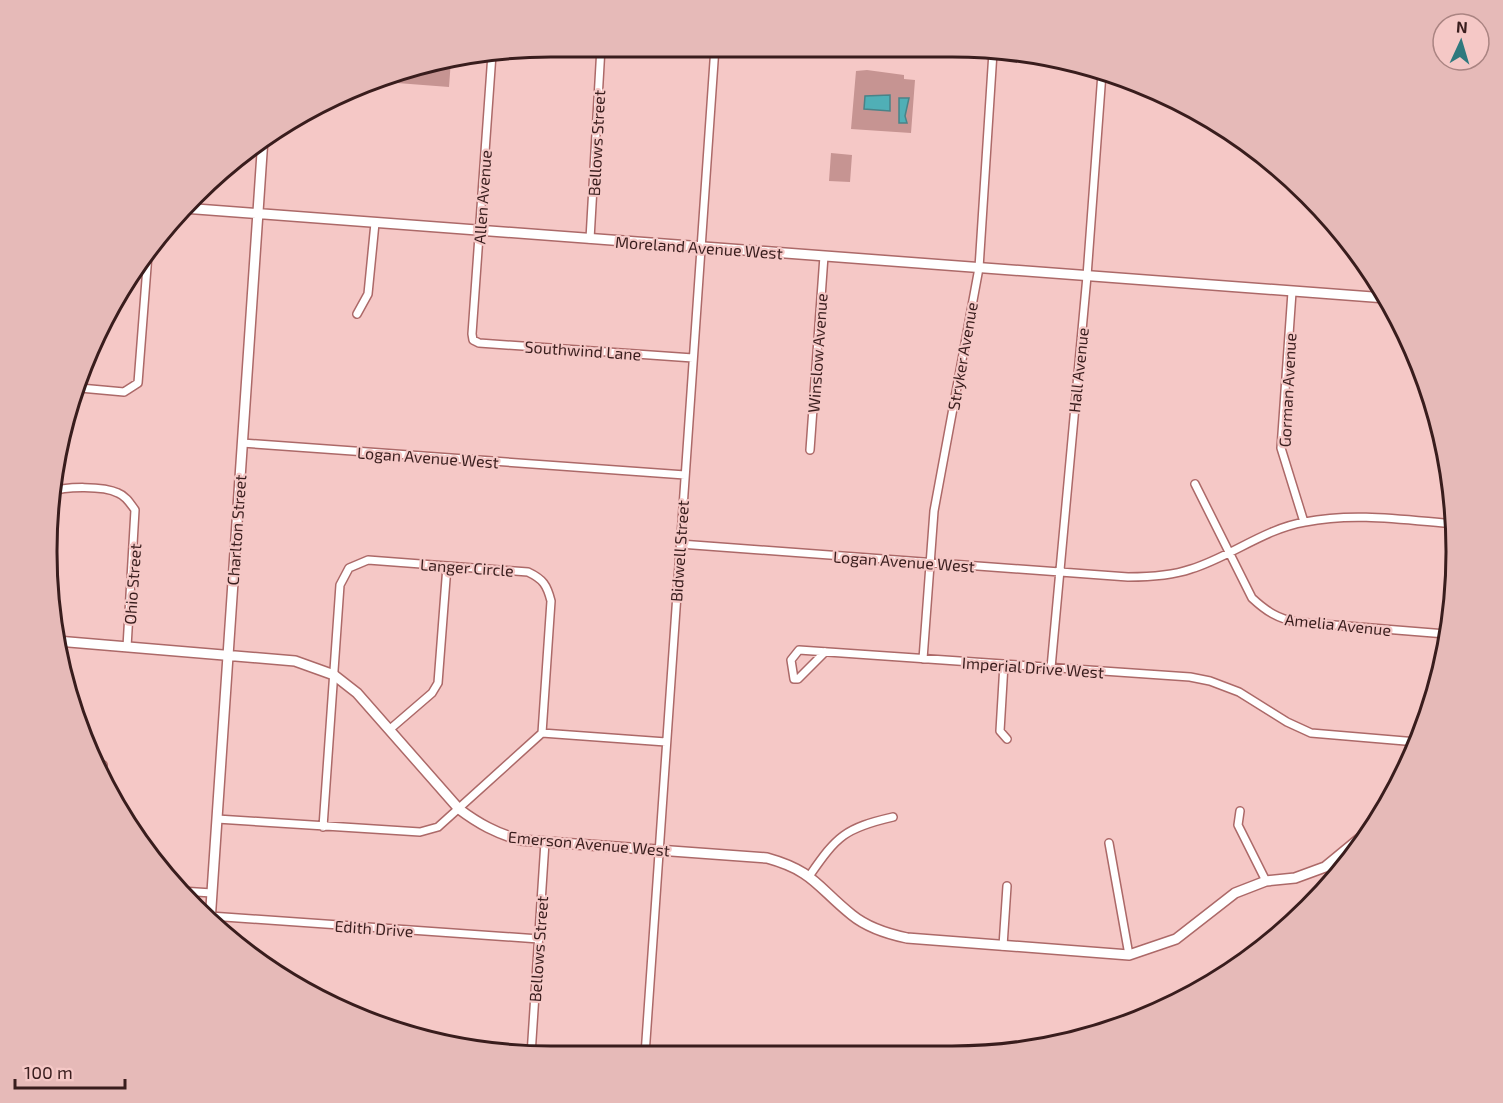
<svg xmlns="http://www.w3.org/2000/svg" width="1503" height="1103" font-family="'Exo 2',sans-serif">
  <rect width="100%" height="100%" fill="#f5c8c6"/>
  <path fill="#c69492" d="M477,56V62L451,60L449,87L384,82L420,64Z
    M867,70L904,75V79L915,80L911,133L851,129L856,71Z
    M831,153L852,155L850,182L829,181Z"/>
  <path fill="#50afb6" stroke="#498388" stroke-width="1.5" d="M890,95V111L864,109L865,96Z
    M899,98H909L905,116L907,123H899Z"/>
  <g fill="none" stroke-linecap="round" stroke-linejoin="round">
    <defs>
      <path id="street" d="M792,47L824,49L887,47
        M492,54L472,334L473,340L479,343L693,358
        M590,239L601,47
        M1292,292L1281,448L1304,522
        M357,314L368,294L375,223
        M80,388L124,392L138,383L148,254
        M242,443L685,475
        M810,450L824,256
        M1195,484L1252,598C1266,611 1278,619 1297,622L1446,634L1454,513
        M51,492C65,486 104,486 118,493C126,496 130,503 135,510L127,647
        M680,544L1128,577C1149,577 1171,576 1191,569C1230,557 1264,529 1305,522C1354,512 1405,520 1455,524
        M825,652L798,679H794L791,660L799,650L1190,677L1210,681L1239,692L1287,722L1311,733L1417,742
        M923,659L934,511L979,268L993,52
        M1004,664L1000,731L1007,739
        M1051,668L1087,276L1102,73
        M389,730L432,693L438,683L447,566
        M542,733L666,742
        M96,765H103
        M1240,811L1238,825L1266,881
        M217,819L420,832L438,827L542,733L551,601C547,585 543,579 528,572L368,560L349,568L340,585L323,827
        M1109,843L1129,955
        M810,875C837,836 845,828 893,817
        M181,891L212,893
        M210,916L539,939
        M1003,946L1007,886
        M531,1055L545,842
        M645,1055L715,47"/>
      <path id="secondary" d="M183,208L1386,298
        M57,641L295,661L334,675L357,693L459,809C479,824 496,833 520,840L767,858C814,871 817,887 852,915C868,928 888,934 907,938L1129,955L1176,939L1235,893L1266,881L1295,878L1325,867L1370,830
        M210,922L263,138"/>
    </defs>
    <use href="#street" stroke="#ac6968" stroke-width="10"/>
    <use href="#secondary" stroke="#ac6968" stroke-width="12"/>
    <use href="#street" stroke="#fff" stroke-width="7"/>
    <use href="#secondary" stroke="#fff" stroke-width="9"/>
  </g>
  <g text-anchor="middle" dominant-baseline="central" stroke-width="4.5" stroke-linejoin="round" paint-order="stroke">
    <g font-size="16" fill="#391d1d" stroke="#f5c8c6">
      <text transform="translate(596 143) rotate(-87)">Bellows Street</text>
      <text transform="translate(482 197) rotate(-86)">Allen Avenue</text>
      <text transform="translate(699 247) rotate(4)">Moreland Avenue West</text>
      <text transform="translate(583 350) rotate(4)">Southwind Lane</text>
      <text transform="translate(817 353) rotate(-86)">Winslow Avenue</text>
      <text transform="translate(962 356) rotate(-80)">Stryker Avenue</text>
      <text transform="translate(1078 370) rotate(-84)">Hall Avenue</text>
      <text transform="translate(1287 390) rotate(-87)">Gorman Avenue</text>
      <text transform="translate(428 457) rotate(4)">Logan Avenue West</text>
      <text transform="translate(236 530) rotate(-86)">Charlton Street</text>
      <text transform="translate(679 551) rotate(-86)">Bidwell Street</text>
      <text transform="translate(904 561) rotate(4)">Logan Avenue West</text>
      <text transform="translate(467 567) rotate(4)">Langer Circle</text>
      <text transform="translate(132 584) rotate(-86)">Ohio Street</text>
      <text transform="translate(1338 624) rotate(6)">Amelia Avenue</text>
      <text transform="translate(1033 667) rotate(4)">Imperial Drive West</text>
      <text transform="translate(589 843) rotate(5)">Emerson Avenue West</text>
      <text transform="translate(374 928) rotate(4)">Edith Drive</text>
      <text transform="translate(538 949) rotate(-86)">Bellows Street</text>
    </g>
  </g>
  <path d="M0 0H1503V1103H0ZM551 57H952A494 494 0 0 1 1446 551V552A494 494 0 0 1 952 1046H551A494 494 0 0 1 57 552V551A494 494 0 0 1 551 57Z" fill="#e6bab8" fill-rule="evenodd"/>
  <path fill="none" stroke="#391d1d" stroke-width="3" d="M551 57H952A494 494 0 0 1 1446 551V552A494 494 0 0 1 952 1046H551A494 494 0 0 1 57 552V551A494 494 0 0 1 551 57Z"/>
  <g transform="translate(1461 42) rotate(4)"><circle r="28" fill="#f5c8c6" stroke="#aa8482" stroke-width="1.5"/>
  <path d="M0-4.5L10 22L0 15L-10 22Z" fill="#2f797e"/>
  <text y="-9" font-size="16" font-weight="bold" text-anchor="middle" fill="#391d1d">N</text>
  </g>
  <path d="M15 1079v9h110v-9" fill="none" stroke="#391d1d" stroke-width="3"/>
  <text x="24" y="1079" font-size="18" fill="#391d1d" stroke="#f5c8c6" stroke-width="4.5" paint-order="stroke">100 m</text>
</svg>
